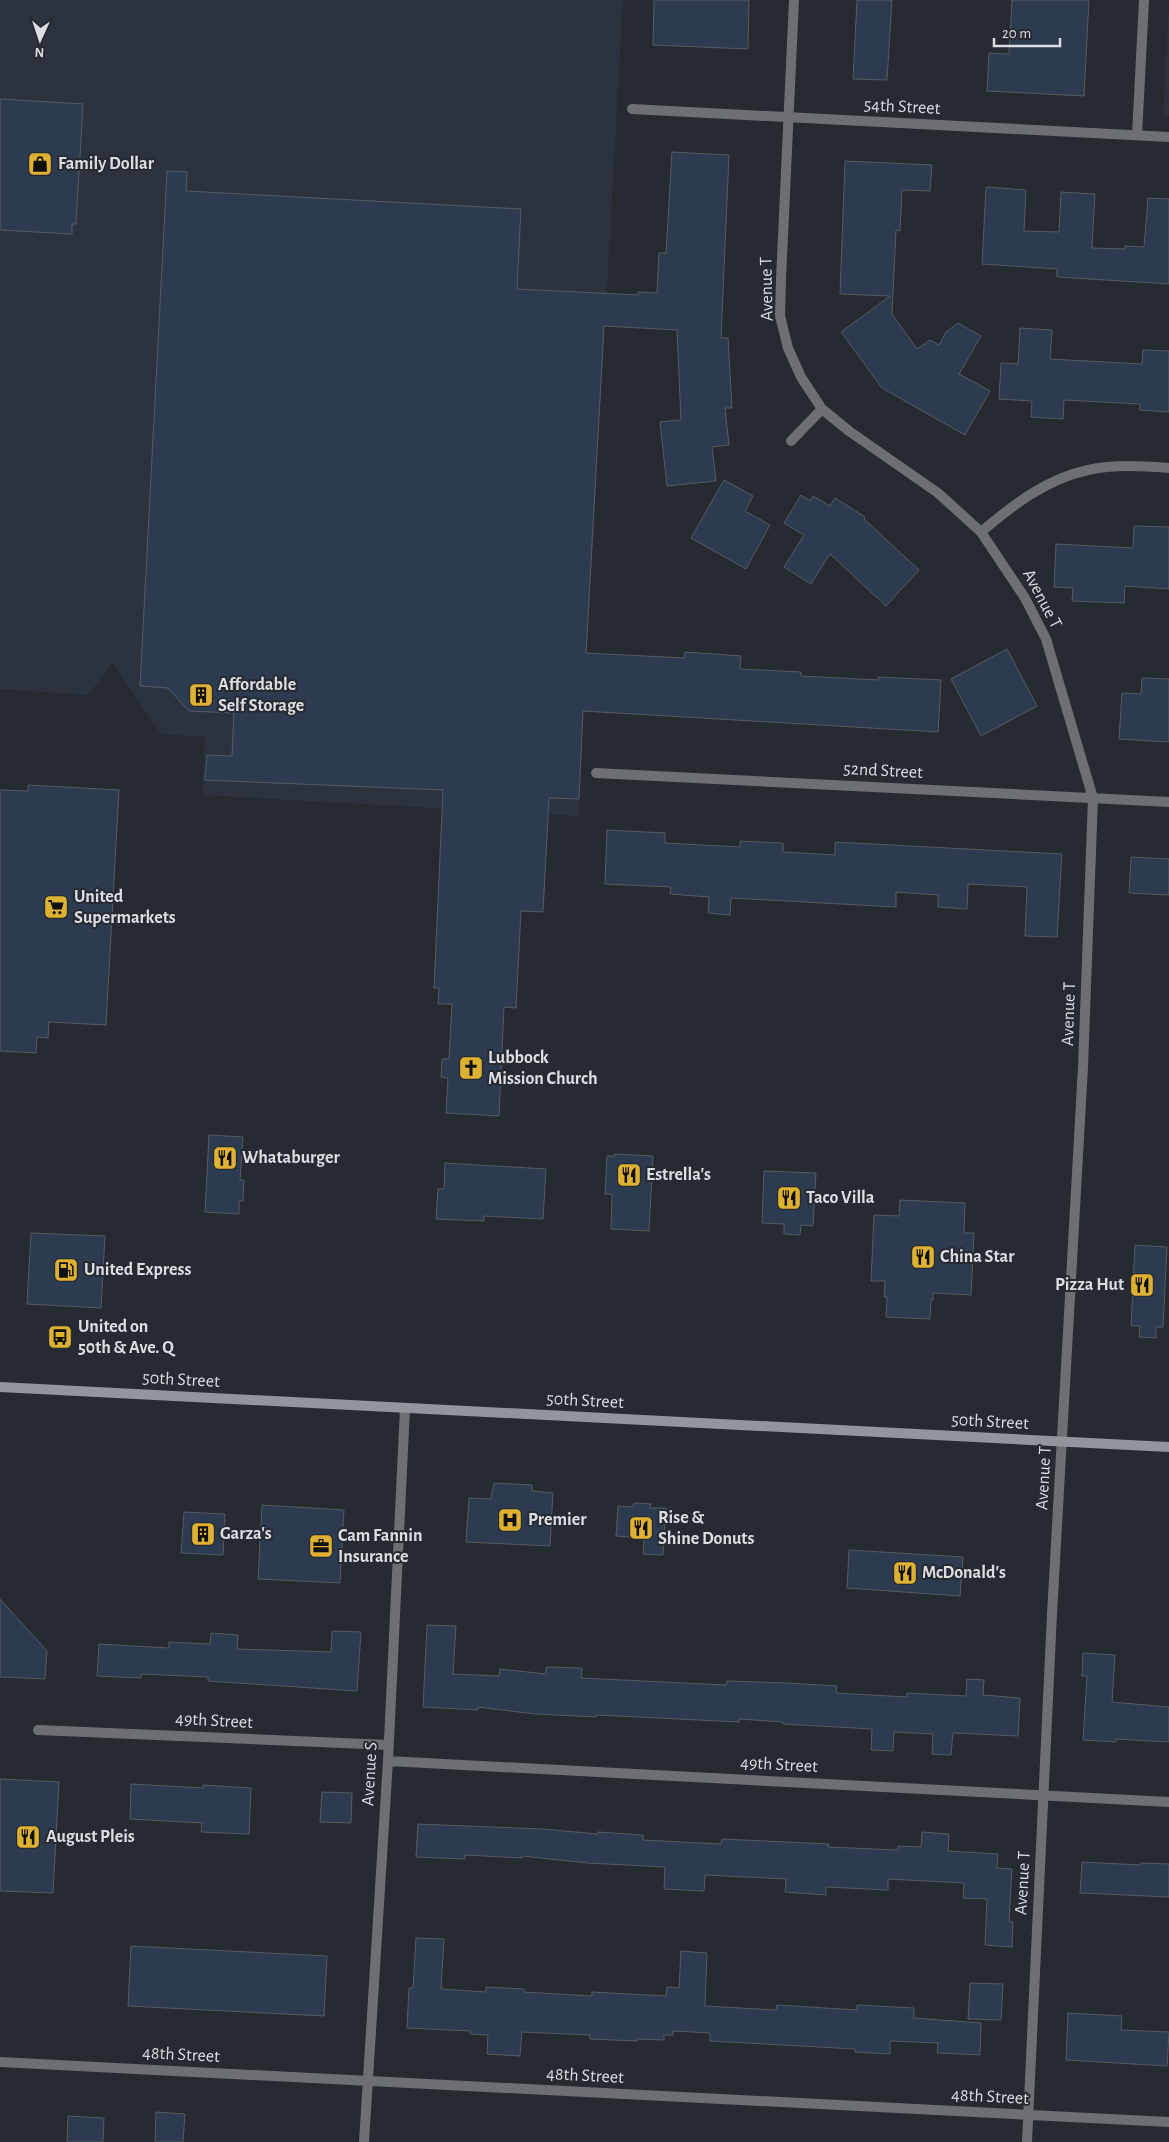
<svg xmlns="http://www.w3.org/2000/svg" width="1169" height="2142" font-family="'Alegreya Sans',sans-serif">
  <rect width="100%" height="100%" fill="#262a31"/>
  <path fill="#2c333f" d="M0,0H623L578,816L202,795L205,737L161,734L113,663L88,695L0,689Z
    M1169,2V116H1163Z"/>
  <path fill="#2c3b50" stroke="#565c63" d="M654,0H749L748,49L653,45Z
    M857,0H892L887,80L853,79Z
    M1012,0H1089L1084,96L987,91L989,53L1009,54Z
    M0,99L83,104L76,224H72V234L0,230Z
    M672,152L729,155L721,338H728L732,408H725L729,445L712,447L716,481L667,486L660,422L681,420L677,330L604,326L586,653L684,658L685,652L741,656L740,669L801,672V676L878,680V677L941,680L938,732L583,711L579,799L549,798L543,912L521,911L516,1008L504,1007L499,1116L446,1113L448,1078L441,1077L442,1059H449L452,1004H438L439,988H434L443,790L205,780L207,755L232,756L234,713L189,711L168,688L140,686L167,171L187,172L186,191L521,209L517,289L638,295V292L657,293L659,253H666Z
    M845,161L932,165L930,191L902,190L900,231L896,230L892,314L917,349L930,340L939,345L946,332L958,323L981,336L959,374L990,391L965,435L882,388L841,332L890,296L840,294Z
    M986,187L1026,190L1024,231L1059,232L1061,192L1095,194L1092,248L1125,249V246L1144,247L1148,198L1169,199V284L1057,277V269L982,264Z
    M1020,328L1052,330L1050,359L1142,364L1143,350L1169,351V412L1140,410V404L1064,400L1063,419L1031,417L1032,401L999,399L1001,363L1018,364Z
    M724,480L753,496L745,511L770,525L746,569L691,538Z
    M801,495L810,501L813,496L830,506L835,498L865,517L864,519L919,570L886,606L830,554L811,584L784,567L804,535L784,523Z
    M1134,526L1169,527V589L1125,586L1124,603L1072,601L1073,588L1054,587L1056,544L1133,548Z
    M1007,649L1037,706L981,736L951,679Z
    M1142,678L1169,679V742L1119,739L1122,693L1141,694Z
    M28,785L119,790L106,1025L49,1022L48,1038L37,1037L36,1053L0,1051V790L28,791Z
    M607,830L665,833V843L740,847V841L783,843V852L835,855V842L1062,854L1057,937L1025,936L1027,887L968,884L967,909L938,907V895L896,892V907L731,898L730,915L708,913L709,897L670,894L671,887L605,884Z
    M1131,857L1169,859V895L1129,893Z
    M209,1135L243,1137L240,1180H244L243,1201H239V1214L205,1212Z
    M615,1154L653,1156L649,1231L611,1229L612,1194H605L607,1156H615Z
    M445,1163L546,1169L543,1219L484,1216V1221L436,1219L438,1189H444Z
    M764,1171L816,1173L813,1226L801,1225L800,1235L784,1234V1224L762,1223Z
    M900,1200L965,1203L964,1233H974L971,1295L933,1293V1300L931,1299L930,1319L886,1317L887,1297H884L885,1281H871L874,1215L899,1216Z
    M31,1233L105,1236L101,1308L27,1304Z
    M1135,1245L1167,1247L1163,1327H1156V1338L1139,1337L1140,1326H1131Z
    M494,1483L532,1485V1491L553,1493L550,1546L466,1542L469,1498L491,1499Z
    M634,1503L651,1504L650,1508H666L663,1555L643,1554L644,1538L616,1536L618,1506L633,1507Z
    M262,1505L344,1510L340,1583L258,1579Z
    M184,1512L225,1514L223,1555L181,1553Z
    M849,1550L963,1557L960,1596L847,1588Z
    M0,1599L47,1651L45,1679L0,1677Z
    M427,1625L456,1626L453,1674L499,1676L500,1669L546,1674V1667L582,1668L581,1678L726,1685L727,1681L786,1683L837,1686L836,1693L907,1697V1693L966,1696L967,1679L984,1680L983,1695L1020,1698L1018,1736L953,1733L951,1755L932,1754L933,1734L894,1732L893,1751L871,1750L872,1729L783,1724V1722L739,1719V1722L596,1715V1717L535,1714L478,1707V1710L423,1707Z
    M332,1631L361,1632L357,1691L208,1681V1677L141,1674V1678L97,1676L99,1644L169,1648V1642L210,1644L211,1633L238,1635L237,1649L331,1652Z
    M1083,1653L1115,1655L1112,1702L1169,1707V1742L1116,1739V1742L1083,1740L1087,1676H1082Z
    M0,1779L59,1782L53,1893L0,1891Z
    M131,1784L203,1788V1785L251,1788L249,1834L201,1832L202,1823L130,1819Z
    M322,1792L352,1793L351,1823L320,1822Z
    M418,1824L542,1829L598,1834V1832L643,1835V1840L721,1844L722,1839L829,1844L828,1847L898,1850V1846L921,1847L922,1832L949,1834L948,1851L998,1854L997,1868L1012,1869L1009,1921L1013,1922L1012,1947L985,1945L987,1899L963,1898L964,1883L888,1879V1890L826,1887V1895L785,1892L786,1879L705,1875L704,1891L664,1889L665,1867L587,1863L522,1856V1858L465,1855V1859L416,1857Z
    M1082,1862L1140,1865L1141,1863L1169,1864V1897L1080,1893Z
    M416,1938L444,1939L441,1989L486,1992V1987L524,1989V1992L592,1996V1992L666,1996L667,1987L679,1988L681,1951L707,1953L705,2006L776,2010L777,2005L857,2010V2005L914,2008V2018L981,2023L980,2055L937,2053L938,2043L890,2041V2054L855,2052V2049L710,2041V2033L673,2031V2035H664V2040L638,2039L637,2041L590,2039V2035L522,2032L520,2056L487,2054L488,2035L470,2034V2031L407,2028L409,1988H413Z
    M131,1946L327,1956L324,2016L128,2006Z
    M970,1983L1003,1984L1001,2020L968,2019Z
    M1068,2013L1122,2016L1121,2030L1169,2032L1167,2066L1066,2060Z
    M156,2112L185,2114L183,2142H155Z
    M68,2116L104,2118L103,2142H67Z"/>
  <g fill="none" stroke-linecap="round" stroke-linejoin="round">
    <path stroke="#6d6f73" stroke-width="10" d="M794,0L781,279L780,316L788,348L801,377L822,409L849,431L938,493L981,532L1025,598L1046,639L1093,798L1083,1067L1052,1614L1027,2142
      M632,109L1169,137
      M1137,135L1144,0
      M791,441L822,409
      M981,532C1013,505 1046,479 1088,470C1114,464 1143,466 1169,468
      M596,773L1169,802
      M38,1730L389,1745
      M388,1761L1169,1802
      M0,2062L1169,2122
      M364,2142L388,1761L405,1408"/>
    <path stroke="#92969c" stroke-width="10" d="M0,1387L1169,1447"/>
  </g>
  <defs>
    <symbol id="shop-square" viewBox="-11 -11 22 22"><rect x="-9" y="-9" width="18" height="18" rx="4" fill="#deb133" stroke="#262a31"/><path d="M-5-2.5h2.3a2.7 3.5 0 0 1 5.4 0H5L5.5 6h-11ZM-1.5-2.5h3a1.5 2.3 0 0 0-3 0Z" fill="#111"/></symbol>
    <symbol id="building-square" viewBox="-11 -11 22 22"><rect x="-9" y="-9" width="18" height="18" rx="4" fill="#deb133" stroke="#262a31"/><path d="M-4-6H4V6H1V3H-1V6H-4ZM-2.5-4.3h1.7v1.8h-1.7ZM.8-4.3h1.7v1.8H.8ZM-2.5-1h1.7V.8h-1.7ZM.8-1h1.7V.8H.8Z" fill="#111"/></symbol>
    <symbol id="supermarket-square" viewBox="-11 -11 22 22"><rect x="-9" y="-9" width="18" height="18" rx="4" fill="#deb133" stroke="#262a31"/><path d="M-6-5.5h2.5l.6 2H6L4.5 2H-2.5L-4.4-4H-6ZM-1.5 3.2a1.3 1.3 0 1 0 .1 0ZM3 3.2a1.3 1.3 0 1 0 .1 0Z" fill="#111"/></symbol>
    <symbol id="church-square" viewBox="-11 -11 22 22"><rect x="-9" y="-9" width="18" height="18" rx="4" fill="#deb133" stroke="#262a31"/><path d="M-1.2-6h2.4v3.5h3.3v2.4h-3.3V6h-2.4V-.1h-3.3v-2.4h3.3Z" fill="#111"/></symbol>
    <symbol id="restaurant-square" viewBox="-11 -11 22 22"><rect x="-9" y="-9" width="18" height="18" rx="4" fill="#deb133" stroke="#262a31"/><path d="M-5-6h1v4h1v-4h1v4h1v-4h1v5L-1.5 .5V6h-2V.5L-5-1ZM5-6V6H3V1.5H1.5Q1.5-4 5-6Z" fill="#111"/></symbol>
    <symbol id="fuel-square" viewBox="-11 -11 22 22"><rect x="-9" y="-9" width="18" height="18" rx="4" fill="#deb133" stroke="#262a31"/><path d="M-5.5-6h7V0h2V4h1.3V-2.5L3-4.5l.8-.8L6-3V5H2.5V1h-1V6h-7ZM-4.2-4.7v3.2H.2V-4.7Z" fill="#111"/></symbol>
    <symbol id="bus-square" viewBox="-11 -11 22 22"><rect x="-9" y="-9" width="18" height="18" rx="4" fill="#deb133" stroke="#262a31"/><path d="M-5-6H5V4H4V6H2V4H-2V6H-4V4H-5ZM-3.5-4V0h7V-4ZM-3.5 1.2v1.5H-2V1.2ZM2 1.2v1.5H3.5V1.2Z" fill="#111"/></symbol>
    <symbol id="hospital-square" viewBox="-11 -11 22 22"><rect x="-9" y="-9" width="18" height="18" rx="4" fill="#deb133" stroke="#262a31"/><path d="M-5-5h3v3.5h4V-5h3V5h-3V1.5h-4V5h-3Z" fill="#111"/></symbol>
    <symbol id="office-square" viewBox="-11 -11 22 22"><rect x="-9" y="-9" width="18" height="18" rx="4" fill="#deb133" stroke="#262a31"/><path d="M-6-3h4V-5.5h4V-3h4V5H-6ZM-1-4.5V-3h2v-1.5ZM-6 0V1H6V0Z" fill="#111"/></symbol>
  </defs>
  <g fill-rule="evenodd">
    <use href="#shop-square" x="26" y="150" width="28" height="28"/>
    <use href="#building-square" x="187" y="681" width="28" height="28"/>
    <use href="#supermarket-square" x="42" y="893" width="28" height="28"/>
    <use href="#church-square" x="457" y="1054" width="28" height="28"/>
    <use href="#restaurant-square" x="211" y="1144" width="28" height="28"/>
    <use href="#restaurant-square" x="615" y="1161" width="28" height="28"/>
    <use href="#restaurant-square" x="775" y="1184" width="28" height="28"/>
    <use href="#restaurant-square" x="909" y="1243" width="28" height="28"/>
    <use href="#fuel-square" x="52" y="1256" width="28" height="28"/>
    <use href="#restaurant-square" x="1128" y="1271" width="28" height="28"/>
    <use href="#bus-square" x="46" y="1323" width="28" height="28"/>
    <use href="#hospital-square" x="496" y="1506" width="28" height="28"/>
    <use href="#restaurant-square" x="627" y="1514" width="28" height="28"/>
    <use href="#building-square" x="189" y="1520" width="28" height="28"/>
    <use href="#office-square" x="307" y="1532" width="28" height="28"/>
    <use href="#restaurant-square" x="891" y="1559" width="28" height="28"/>
    <use href="#restaurant-square" x="14" y="1823" width="28" height="28"/>
  </g>
  <g text-anchor="middle" dominant-baseline="central" stroke-width="4" stroke-linejoin="round" paint-order="stroke">
    <g font-size="18" fill="#dadde2" stroke="#262a31">
      <text transform="translate(902 107) rotate(3)">54th Street</text>
      <text transform="translate(767 289) rotate(-91)">Avenue T</text>
      <text transform="translate(1042 599) rotate(62)">Avenue T</text>
      <text transform="translate(883 771) rotate(3)">52nd Street</text>
      <text transform="translate(1069 1014) rotate(-88)">Avenue T</text>
      <text transform="translate(181 1380) rotate(3)">50th Street</text>
      <text transform="translate(585 1401) rotate(3)">50th Street</text>
      <text transform="translate(990 1422) rotate(3)">50th Street</text>
      <text transform="translate(1044 1478) rotate(-87)">Avenue T</text>
      <text transform="translate(214 1721) rotate(3)">49th Street</text>
      <text transform="translate(779 1765) rotate(3)">49th Street</text>
      <text transform="translate(370 1774) rotate(-87)">Avenue S</text>
      <text transform="translate(1023 1883) rotate(-87)">Avenue T</text>
      <text transform="translate(181 2055) rotate(3)">48th Street</text>
      <text transform="translate(585 2076) rotate(3)">48th Street</text>
      <text transform="translate(990 2097) rotate(3)">48th Street</text>
    </g>
    <g font-size="18" font-weight="bold" fill="#dadde2" stroke="#262a31" text-anchor="start">
      <text x="58" y="164">Family Dollar</text>
      <text x="218" y="685">Affordable<tspan x="218" dy="21">Self Storage</tspan></text>
      <text x="74" y="897">United<tspan x="74" dy="21">Supermarkets</tspan></text>
      <text x="488" y="1058">Lubbock<tspan x="488" dy="21">Mission Church</tspan></text>
      <text x="242" y="1158">Whataburger</text>
      <text x="646" y="1175">Estrella's</text>
      <text x="806" y="1198">Taco Villa</text>
      <text x="940" y="1257">China Star</text>
      <text x="84" y="1270">United Express</text>
      <text x="1124" y="1285" text-anchor="end">Pizza Hut</text>
      <text x="78" y="1327">United on<tspan x="78" dy="21">50th &amp; Ave. Q</tspan></text>
      <text x="658" y="1518">Rise &amp;<tspan x="658" dy="21">Shine Donuts</tspan></text>
      <text x="528" y="1520">Premier</text>
      <text x="220" y="1534">Garza's</text>
      <text x="338" y="1536">Cam Fannin<tspan x="338" dy="21">Insurance</tspan></text>
      <text x="922" y="1573">McDonald's</text>
      <text x="46" y="1837">August Pleis</text>
    </g>
  </g>
  <g transform="translate(40 40) rotate(183)" stroke="#262a31" stroke-width="4" paint-order="stroke">
  <path d="M0-4L9 19L0 12L-9 19Z" fill="#dadde2"/>
  <text y="-8" font-size="14" font-weight="bold" text-anchor="middle" fill="#dadde2">N</text>
  </g>
  <path d="M994 38v8h66v-8" fill="none" stroke="#dadde2" stroke-width="2.5"/>
  <text x="1002" y="38" font-size="15" fill="#dadde2" stroke="#262a31" stroke-width="4" paint-order="stroke">20 m</text>
</svg>
